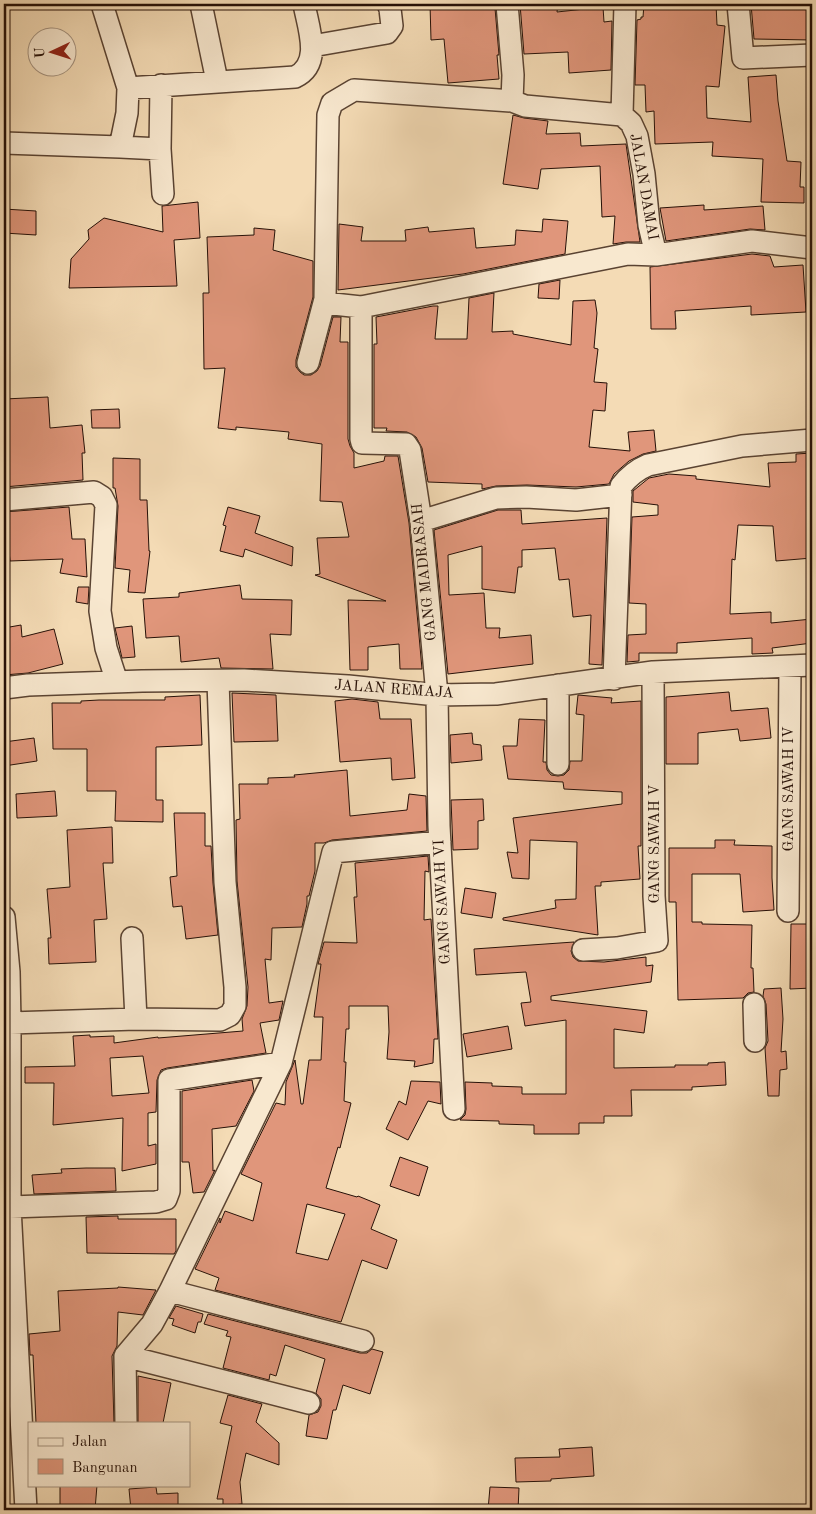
<svg xmlns="http://www.w3.org/2000/svg" width="816" height="1514" font-family="'Old Standard TT',serif">
  <rect width="100%" height="100%" fill="#f4dbb5"/>
  <filter id="stains"><feTurbulence type="fractalNoise" baseFrequency=".004" numOctaves="4"/><feColorMatrix values="0 0 0 0 .2 0 0 0 0 .09 0 0 0 0 .02 0 0 0 .5 -.17"/></filter>
  <radialGradient id="worn" r=".72"><stop offset=".6" stop-color="#630" stop-opacity="0"/><stop offset="1" stop-color="#630" stop-opacity=".3"/></radialGradient>
  <path fill="#e0967b" stroke="#261007" fill-rule="evenodd" d="M430,4H453L454,8H495L499,55H497L499,79L448,83L444,39L431,40Z
    M520,4H558L557,12L603,7L604,22L612,21L611,70L569,73L568,52L524,54Z
    M644,4H716L717,25L725,26L719,87L706,86L707,118L751,122L748,77L776,75L778,101L787,161L801,162L800,187H804V203L761,202L763,159L712,156L713,142L655,144L654,111L646,112L645,85H635L637,20L641,19V17H643Z
    M751,4H812V40L754,39Z
    M513,115L524,118L548,121L546,134L580,133L581,146L626,144L640,242H626L613,244L615,216L602,217L600,166L541,169L538,189L503,184Z
    M198,202L200,238L174,240L177,286L69,288L71,259L89,239L88,230L104,218L163,232L162,206Z
    M704,205V210L763,206L765,230L750,229L666,241L660,208Z
    M4,209L36,211V235L4,233Z
    M543,219L568,221L565,254L463,274L338,290L339,224L363,227L361,241H406L405,230L428,227L429,232L474,228L476,248L515,245L516,230L542,232Z
    M254,228L275,230L273,250L313,261V297L296,360V367L300,372L304,375H311L317,371L320,366L333,317H341L340,342H348V439L350,446L354,453V468L384,461L385,456H398L409,523L422,669H400L399,644L368,647V670H350L348,600L386,601L315,575L320,574L317,538L349,537L342,502L320,501L322,444L288,439L289,432L236,427V430L218,428L225,368L204,369L203,293H209L207,237L254,235Z
    M752,254L770,256L774,267L803,265L806,312L751,315V306L675,311L676,329H651L650,267Z
    M560,280L559,299L538,298L539,284Z
    M494,293L492,332L513,331V334L571,345L573,301L595,300L597,313L594,348L598,349L594,382L607,383L605,411L593,410L589,447L630,451L628,432L654,430L656,451L643,454L629,461L614,474L609,484L576,487L527,485L496,486L482,489V484L428,482L422,448L416,437L407,432L386,431L387,428H374V344H377L376,317L433,306H438L435,339H467L469,298Z
    M48,397L50,428L82,425L85,453H82L83,480L4,487V399Z
    M119,409L120,428H92L91,410Z
    M812,453V558L776,561L773,526L738,525L735,560L732,559L730,614L771,612V623L812,619V643L772,648L773,653L752,654V638L677,643V653H639V661L627,662L628,635L646,634V604L629,603L632,517L658,515V505L633,502V491L649,478L669,474L696,476V479L770,487L768,463L796,462V454Z
    M113,458L140,459V500H147L149,551H150L145,593L128,592L130,570L115,568L118,506L115,488H113Z
    M69,507L72,539H85L87,577L60,573L63,559L10,561L9,551H4V512Z
    M228,507L260,516L255,533L293,547L292,566L245,549L243,557L220,551L226,526L223,525Z
    M498,510H521L522,524L607,518L602,665L589,664L591,615L573,617L569,579L559,580L555,548L522,550V567H518L515,593L482,589V546L448,555L449,595L484,593L486,628H500L499,638L531,635L533,664L448,674L434,530Z
    M240,585L242,599L292,600L291,635L270,634L273,669L221,668L219,658L181,662L179,636L146,638L143,599L179,597V593Z
    M78,587H89L88,604L76,602Z
    M21,625L22,637L54,629L63,664L28,673L4,675V628Z
    M132,626L135,657L122,658L115,628Z
    M729,692L731,711L768,708L771,738L740,741L738,729L698,733V764H666V697Z
    M232,693L276,695L278,741L234,742Z
    M200,695L202,745L156,747V800H163V822L115,821L116,791H87V749H53L52,703H81V701L99,700H165V697Z
    M578,695L612,698L611,703L641,701V846H638L640,879L601,882V886H595L598,935L503,920V918L556,908L555,900L576,899L577,842L530,840L529,879L512,878L507,852L518,853L513,818L622,804V792L564,789L563,782L508,779L503,746H517L519,719L545,720L543,762H546L547,770L551,775L558,776L564,775L569,770L570,761H582L584,715L576,714Z
    M352,699L378,702L380,719H411L415,778L392,780L391,758L340,762L335,701Z
    M472,733L473,744L481,745L482,760L451,763L450,735Z
    M34,738L37,761L4,766V742Z
    M347,770L350,816L407,810L409,794L426,796L427,831L332,840L324,843H315V871L309,896H307V904L302,927L272,928L271,960L265,959L269,1003L283,1001L279,1020L260,1023L266,1053L167,1068L161,1070L157,1080L156,1112L148,1113V1146L156,1144V1164L122,1171L123,1118L53,1125L54,1083H25V1067L75,1066L73,1036L90,1035V1037L114,1036V1043L158,1037V1038L243,1031L242,1019L247,1006L248,987L237,881L236,820L240,819L239,784H268V778L295,777L294,775ZM143,1056L149,1093L112,1096L110,1058Z
    M55,791L57,816L17,818L16,794Z
    M483,799L484,820L478,821V849L453,850L451,800Z
    M174,813H205V846H211L213,883L218,935L186,939L182,906L173,907L170,877L177,876Z
    M112,827L113,863H103L107,919L94,920L96,962L49,964L48,938H51L47,889L70,887L67,830Z
    M715,840H735L734,845L772,846V878L774,910L743,912L740,874H692V922H702V924L752,925L751,968H753L754,992L748,993L743,998L678,1000L676,902H669V848H715Z
    M428,856L429,872L425,871L424,920L431,919L438,1039H434L433,1063L414,1067L415,1061L387,1059L389,1032L388,1006H349V1029H346L344,1062H346L344,1101L351,1103L340,1148L338,1147L326,1188L357,1197L358,1196L380,1205L371,1229L397,1240L387,1269L362,1260L341,1322L215,1290L219,1278L195,1269L220,1218V1223L225,1211L253,1221L262,1183L241,1174L276,1103L285,1105L286,1082L295,1060L301,1104H303L309,1060H321L323,1017H314L321,964H318L324,942L357,943L354,897H357L355,863ZM307,1204L345,1214L328,1260L296,1253Z
    M465,888L496,893L492,918L461,913Z
    M791,924H812V988L790,989Z
    M574,942L571,951L573,957L578,961L604,962L646,957V966L653,965L651,982L551,996V1000L647,1011L644,1033L614,1029V1068L675,1067V1065H708V1063L725,1062L726,1085L692,1087V1090H631L632,1116H604V1123H579V1134H534V1125L499,1124V1121L460,1120L465,1115L466,1109L465,1082L492,1083V1086L522,1087V1094H566V1020L525,1026L521,1003L531,1002L526,972L476,975L474,949Z
    M781,988L783,1019L781,1052L786,1051L787,1069L780,1070L779,1096H768L765,1048L768,1041L766,1004L763,996L764,989Z
    M508,1026L512,1049L467,1057L463,1034Z
    M252,1080L254,1091L236,1126L212,1129L213,1171L215,1170L204,1192L193,1193L189,1162H182V1091Z
    M411,1081L440,1082L441,1104L428,1101L408,1140L386,1129L399,1101L406,1105Z
    M400,1157L428,1167L419,1196L390,1186Z
    M86,1168H115L116,1191L34,1194L32,1175L62,1173L61,1169Z
    M118,1216V1219H176V1251L174,1254L87,1253L86,1217Z
    M118,1287L156,1290L143,1315L118,1312L117,1346L112,1356L114,1423H36L33,1355H30L29,1334L60,1331L58,1291L118,1288Z
    M176,1306L203,1314L201,1322H198L195,1333L172,1325L174,1319L169,1318Z
    M208,1314L360,1353H367L372,1349L383,1352L370,1394L343,1385L336,1410H333L327,1439L306,1436L309,1415L318,1412L321,1406V1399L316,1393L325,1359L285,1345L276,1376L270,1374L269,1380L223,1368L231,1337L226,1336L228,1331L204,1324Z
    M138,1376L171,1383L163,1423H138Z
    M228,1395L262,1404L256,1422L279,1443V1465L246,1453L240,1482L242,1504L223,1506V1499H217L232,1426L220,1423Z
    M592,1447L594,1476L551,1479V1481L516,1482L515,1458L560,1457L559,1449Z
    M60,1485H97L95,1510H60Z
    M156,1487L157,1494L178,1493V1510H131L129,1489Z
    M490,1487L519,1488L518,1510H488Z"/>
  <g fill="none" stroke-linecap="round" stroke-linejoin="round">
    <defs>
      <path id="minor" d="M201,4L217,81
        M507,4L513,75L512,101L525,106L622,115L631,123L637,136L644,174L649,225L656,255L752,241L812,248
        M738,4L743,58L812,55
        M312,46L387,33L392,26L390,9L388,4
        M128,88L295,77C323,64 308,27 304,4
        M622,115L625,4
        M4,143L120,147L127,113L128,88L102,4
        M120,147L160,149L161,85
        M160,149L163,194
        M324,303L361,307V439L362,443L406,444L410,450L421,521L437,695L439,826L454,1109
        M361,307L628,254L656,255
        M308,363L325,299L328,115L332,103L354,90L512,101
        M4,500L94,492L102,497L106,505L100,611L106,648L117,682
        M421,521L496,498L526,497L576,500L621,495
        M614,679L621,486C629,476 636,470 648,465L742,446L812,440
        M558,685V764
        M4,688L28,685L142,681L244,680L348,686L437,695L496,694L653,672L812,665
        M788,911L790,666
        M4,917L9,972L10,1023V1207L26,1510
        M583,950L617,948L657,941L654,896L653,672
        M754,1004L755,1041
        M136,1019L220,1020L230,1015L235,1006V987L225,882L218,681
        M10,1023L136,1019L132,938
        M10,1207L156,1202L166,1199L169,1191V1080L281,1063
        M170,1291L363,1341
        M125,1356L309,1403
        M126,1423L125,1356L152,1324L170,1291L281,1063L333,852L440,842"/>
    </defs>
    <use href="#minor" stroke="#5a4332" stroke-width="24"/>
    <use href="#minor" stroke="#f8e8cf" stroke-width="21"/>
  </g>
  <g text-anchor="middle" dominant-baseline="central" stroke-width="4.5" stroke-linejoin="round" paint-order="stroke">
    <g font-size="15" fill="#261007" stroke="#f8e8cf">
      <text transform="translate(643 187) rotate(80)">JALAN DAMAI</text>
      <text transform="translate(425 572) rotate(-96)">GANG MADRASAH</text>
      <text transform="translate(394 690) rotate(4)">JALAN REMAJA</text>
      <text transform="translate(789 789) rotate(-90)">GANG SAWAH IV</text>
      <text transform="translate(655 844) rotate(-90)">GANG SAWAH V</text>
      <text transform="translate(443 902) rotate(-93)">GANG SAWAH VI</text>
    </g>
  </g>
  <rect width="816" height="1514" fill="none" stroke="#f4dbb5" stroke-width="20"/>
  <rect x="5" y="5" width="806" height="1504" fill="none" stroke="#261007" stroke-width="2.5"/>
  <rect x="10" y="10" width="796" height="1494" fill="none" stroke="#261007"/>
  <rect x="28" y="1422" width="162" height="65" fill="#f8e8cf" stroke="#a4927f"/>
  <rect x="38" y="1438" width="25" height="8" fill="#f8e8cf" stroke="#a4927f"/>
  <text x="72" y="1446" font-size="15" fill="#261007">Jalan</text>
  <rect x="38" y="1459" width="25" height="15" fill="#e0967b" stroke="#a4927f"/>
  <text x="72" y="1472" font-size="15" fill="#261007">Bangunan</text>
  <g transform="translate(52 52) rotate(266)"><circle r="24" fill="#f8e8cf" stroke="#a4927f"/>
  <path d="M0-4L9 19L0 12L-9 19Z" fill="#8f2418"/>
  <text y="-8" font-size="14" font-weight="bold" text-anchor="middle" fill="#261007">U</text>
  </g>
  <rect width="100%" height="100%" filter="url(#stains)"/>
  <rect width="100%" height="100%" fill="url(#worn)"/>
</svg>
